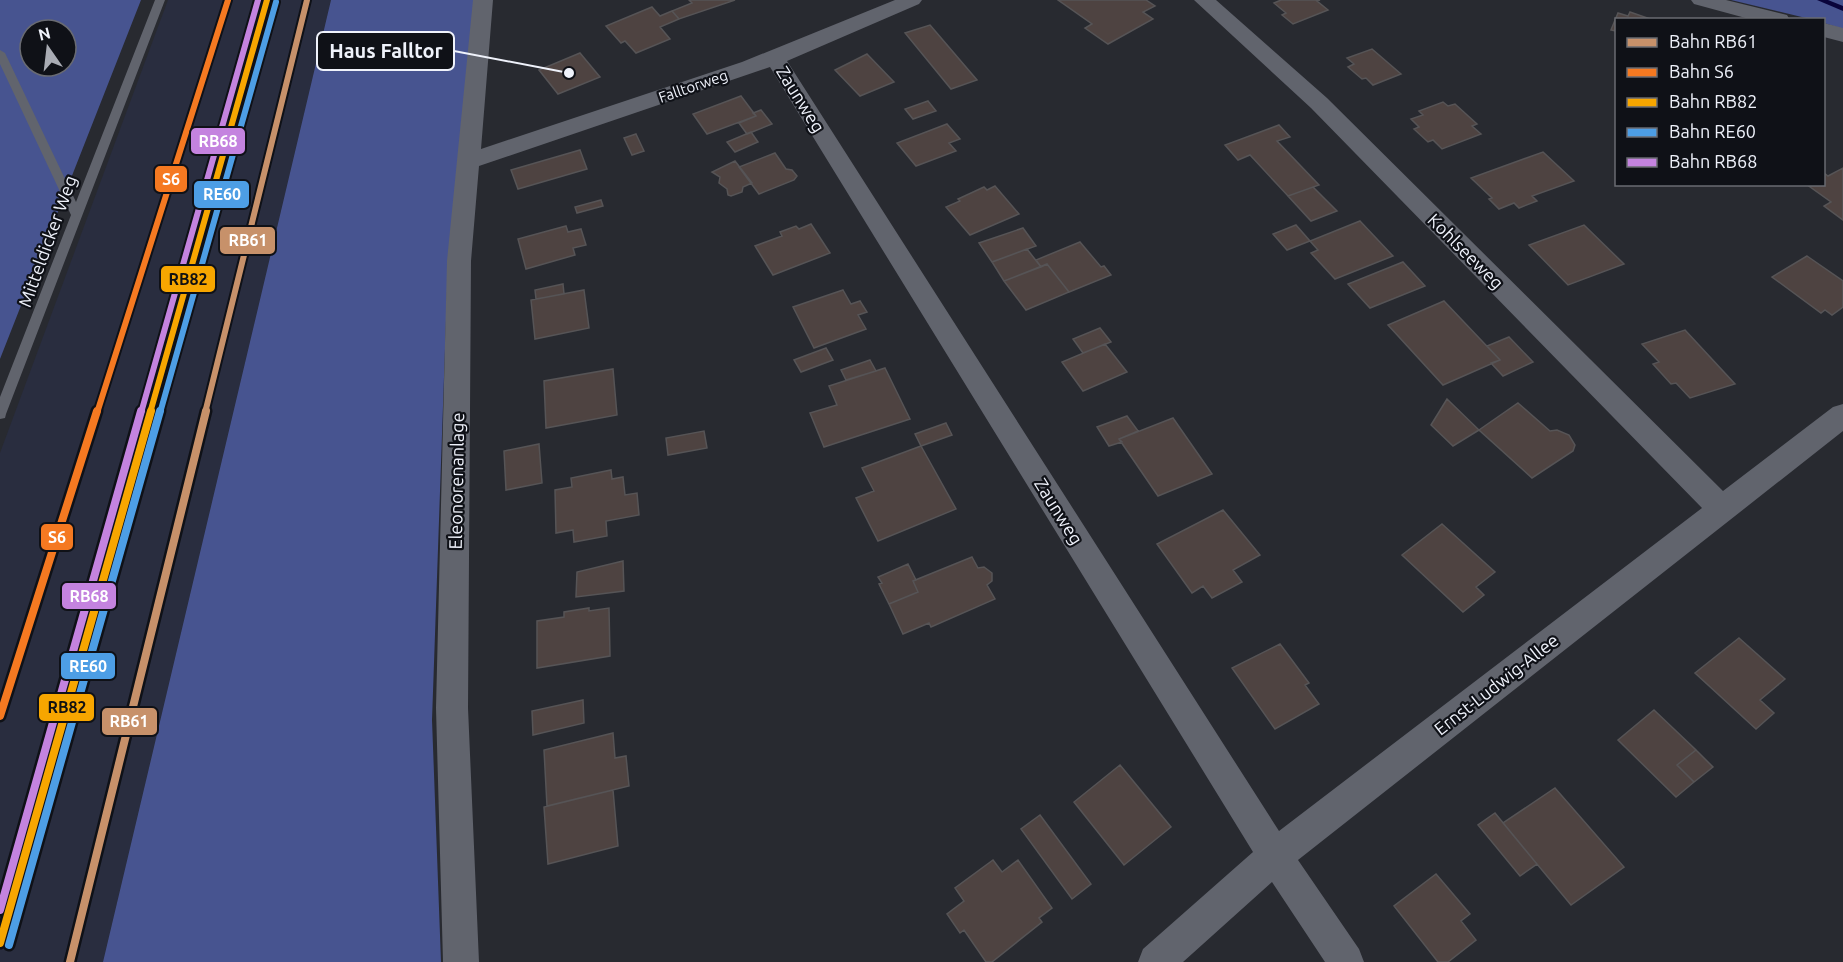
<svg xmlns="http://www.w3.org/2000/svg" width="1843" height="962" font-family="Ubuntu,sans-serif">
  <rect width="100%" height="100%" fill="#282a30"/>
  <path fill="#292d3f" d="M168,0H331L103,962H0V453Z"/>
  <path fill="#475490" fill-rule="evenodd" d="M0,0H141L0,359ZM30,30H66V66H30Z
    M331,0H475L448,263L432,720L441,962H103Z
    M1731,0H1843V29L1824,23V20L1810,19Z"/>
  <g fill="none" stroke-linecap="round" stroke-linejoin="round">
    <path fill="#09043b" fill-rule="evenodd" d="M1817,0H1828L1843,6V11Z"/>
  </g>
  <path fill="#4e4341" stroke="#565456" stroke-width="1.5" d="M689,0H735L679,19L672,11L692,3Z
    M1058,0H1146L1155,6L1143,12L1153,19L1108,44L1085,28L1092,24Z
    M1281,0H1320L1317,1L1328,10L1293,24L1282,15L1286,13L1274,3Z
    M652,7L660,16L672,11L679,19L660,27L670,39L636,53L625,41L621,43L606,26Z
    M1630,12L1653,20H1616V31L1611,30L1618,13L1628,16Z
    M930,25L977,80L951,89L905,33Z
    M1372,49L1401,74L1373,85L1366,78L1362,79L1348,67L1354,64L1347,58Z
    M580,53L600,77L558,94L539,70Z
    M867,54L894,82L860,96L835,70Z
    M741,96L756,116L707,134L693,114Z
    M928,101L936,111L913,119L905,109Z
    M1443,102L1448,106L1455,104L1477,124L1472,126L1481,134L1442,149L1433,140L1428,142L1414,129L1419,127L1411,119L1423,115L1419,111Z
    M761,110L772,124L747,134L739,123L756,116L753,113Z
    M947,124L960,139L949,143L956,151L916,166L897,143Z
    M1279,125L1290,137L1277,141L1319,185L1288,196L1250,155L1238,160L1225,145Z
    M751,132L758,142L735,152L727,142Z
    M636,134L644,151L632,155L624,138Z
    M580,150L587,169L518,189L511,170Z
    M1543,152L1574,181L1532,196L1537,201L1519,208L1514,203L1499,209L1489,199L1492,198L1471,178Z
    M775,153L786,169L792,170L797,176L794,180L759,194L739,167Z
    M735,161L752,183L743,187L742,192L731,196L728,195L727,189L719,183L720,177L712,172Z
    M1843,168V220L1824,206L1831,202L1806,184H1824V173L1828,176Z
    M995,186L1019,214L970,235L946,207L960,201L958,199L984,187L987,190Z
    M1313,187L1337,211L1311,221L1288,196Z
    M601,200L603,206L577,213L575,207Z
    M1360,221L1393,256L1335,279L1311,253L1318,250L1310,241Z
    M811,224L830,253L773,275L755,246L782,236L780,232L796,226L799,229Z
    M1296,225L1310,241L1287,250L1273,234Z
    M1584,225L1624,264L1568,285L1529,245Z
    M566,226L568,232L581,229L586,245L573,248L575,255L526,269L518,239Z
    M1023,228L1036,246L992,262L979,243Z
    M1080,242L1101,267L1104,266L1111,275L1069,292L1047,264L1041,267L1036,260Z
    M1027,249L1041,267L1004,281L992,262Z
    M1807,256L1843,281V307L1832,315L1825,310L1821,313L1772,277Z
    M1403,262L1425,286L1370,308L1348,284Z
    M1047,264L1069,292L1026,310L1004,281Z
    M563,284L564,294L536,299L535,290Z
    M584,290L589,328L535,339L531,300Z
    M843,290L851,304L860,301L867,312L858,315L866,329L814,348L793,307Z
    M1444,301L1500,360L1443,385L1388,325Z
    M1100,328L1111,342L1083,353L1073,339Z
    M1685,330L1735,384L1690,398L1676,383L1671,384L1653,364L1659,362L1642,344Z
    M1509,337L1533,362L1503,376L1491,363L1500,360L1487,346Z
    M1105,344L1127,372L1083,391L1062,362Z
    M826,348L833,360L801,372L794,360Z
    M870,360L876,371L846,380L841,370Z
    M885,368L910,419L824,447L810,413L837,405L829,386Z
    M613,369L617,415L546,428L544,381Z
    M1447,399L1479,430L1453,446L1431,425Z
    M1518,403L1550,431L1557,430L1569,435L1575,445L1573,451L1532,478L1479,430Z
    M1127,416L1138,431L1119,439L1122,442L1109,446L1097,427Z
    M1173,418L1212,474L1158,496L1119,439Z
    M946,423L952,435L921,446L915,434Z
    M704,431L707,448L668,455L666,438Z
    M539,444L542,483L506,490L504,451Z
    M921,446L956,509L878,541L856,498L874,491L862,468Z
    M611,470L612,479L623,477L625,495L637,493L639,515L606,521L607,536L574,542L573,530L556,533L555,490L572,487L571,478Z
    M1223,510L1260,555L1233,570L1242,582L1212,598L1203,586L1192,593L1157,544Z
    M1442,524L1495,572L1476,587L1484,595L1463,612L1402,555Z
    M972,557L978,568L984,567L992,573V581L987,585L995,599L931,627L929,623L903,634L889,604L918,592L913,581Z
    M623,561L624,591L576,597L577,572Z
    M908,564L916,580L913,581L918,592L889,604L879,584L882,583L878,577Z
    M589,608V611L609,608L610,656L537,668V621L564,617V612Z
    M1739,638L1785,679L1760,700L1774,713L1756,729L1695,673Z
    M1280,644L1309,683L1305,685L1319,704L1275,729L1232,668Z
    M583,700L584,723L533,735L532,711Z
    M1654,710L1696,750L1677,765L1694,782L1676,797L1618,740Z
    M613,733L615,758L626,756L629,786L547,806L544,750Z
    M1696,750L1713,767L1694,782L1677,765Z
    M1120,765L1171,827L1124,865L1074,802Z
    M1555,788L1624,867L1571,905L1503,823Z
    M613,790L618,846L548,864L544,807Z
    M1495,813L1537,864L1520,876L1478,825Z
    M1040,815L1091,884L1072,899L1021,829Z
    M993,860L1002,872L1018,860L1052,908L1039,918L1042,922L992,962H986L964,930L960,933L947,914L964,901L955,888Z
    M1436,874L1470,914L1461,921L1476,940L1448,962H1438L1394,906Z"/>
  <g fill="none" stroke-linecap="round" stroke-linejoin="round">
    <path fill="#61646d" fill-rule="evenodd" d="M155,0H165L6,414L5,418L0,419V397L71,215L0,64V50L5,53L76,202Z"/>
    <path fill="#61646d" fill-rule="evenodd" d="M473,0H493L481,149L742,62L895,0H922L919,4L787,61L1279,831L1702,508L1311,108L1194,0H1216L1327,98L1723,491L1833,407L1843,404V431L1298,860L1359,949L1364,962H1325L1272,882L1183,962H1138L1143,949L1253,852L770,67L479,166L471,261L468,708L479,962H443L436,708L447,261Z
      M1691,0H1726L1787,15L1790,20H1753L1694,4Z
      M1824,23L1843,28V42L1824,37Z"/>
    <defs>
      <path id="rail-1-far1" d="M205,413L307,0"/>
      <path id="rail-1" d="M70,962L206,411"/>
      <path id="rail-2-far1" d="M97,413L228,0"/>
      <path id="rail-2" d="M0,716L97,411"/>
      <path id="rail-3-far1" d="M150,413L267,0"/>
      <path id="rail-3" d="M0,943L151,411"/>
      <path id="rail-4-far1" d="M160,413L276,2"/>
      <path id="rail-4" d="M9,945L160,411"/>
      <path id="rail-5-far1" d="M141,413L258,0"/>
      <path id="rail-5" d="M0,910L141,411"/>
    </defs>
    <use href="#rail-1-far1" stroke="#0f1117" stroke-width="10"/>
    <use href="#rail-1" stroke="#0f1117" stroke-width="13"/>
    <use href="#rail-2-far1" stroke="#0f1117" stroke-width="10"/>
    <use href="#rail-2" stroke="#0f1117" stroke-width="13"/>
    <use href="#rail-3-far1" stroke="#0f1117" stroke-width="10"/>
    <use href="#rail-3" stroke="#0f1117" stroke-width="13"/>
    <use href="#rail-4-far1" stroke="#0f1117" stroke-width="10"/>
    <use href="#rail-4" stroke="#0f1117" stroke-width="13"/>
    <use href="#rail-5-far1" stroke="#0f1117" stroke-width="10"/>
    <use href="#rail-5" stroke="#0f1117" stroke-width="13"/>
    <use href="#rail-1-far1" stroke="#c7916a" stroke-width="6"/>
    <use href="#rail-1" stroke="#c7916a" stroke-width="8"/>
    <use href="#rail-2-far1" stroke="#f57921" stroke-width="6"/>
    <use href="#rail-2" stroke="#f57921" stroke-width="8"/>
    <use href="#rail-3-far1" stroke="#f7a600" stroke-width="6"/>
    <use href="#rail-3" stroke="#f7a600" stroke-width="8"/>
    <use href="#rail-4-far1" stroke="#4d9ee5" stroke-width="6"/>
    <use href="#rail-4" stroke="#4d9ee5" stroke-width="8"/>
    <use href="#rail-5-far1" stroke="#c483df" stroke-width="6"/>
    <use href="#rail-5" stroke="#c483df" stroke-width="8"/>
  </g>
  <g text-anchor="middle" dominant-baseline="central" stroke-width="4.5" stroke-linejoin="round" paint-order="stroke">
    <g font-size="15" fill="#eff2fb" stroke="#0f1117">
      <text transform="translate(693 86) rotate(-19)">Falltorweg</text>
    </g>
    <g font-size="18" fill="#eff2fb" stroke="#0f1117">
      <text transform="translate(801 99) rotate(58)">Zaunweg</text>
      <text transform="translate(47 241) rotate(-70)">Mitteldicker Weg</text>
      <text transform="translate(1466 251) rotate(45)">Kohlseeweg</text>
      <text transform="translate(456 481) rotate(-89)">Eleonorenanlage</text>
      <text transform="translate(1059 511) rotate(58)">Zaunweg</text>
      <text transform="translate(1496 684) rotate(-38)">Ernst-Ludwig-Allee</text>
    </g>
  </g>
  <path fill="none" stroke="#eff2fb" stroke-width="2" d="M569 73L454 51"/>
  <circle fill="#eff2fb" stroke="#0f1117" stroke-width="2" cx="569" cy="73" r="6"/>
  <rect fill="#0f1117" stroke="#eff2fb" stroke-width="2" x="317" y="32" width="137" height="38" rx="6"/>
  <g font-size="20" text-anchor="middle" font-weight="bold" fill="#eff2fb">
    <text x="386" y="58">Haus Falltor</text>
  </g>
  <g stroke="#0f1117" stroke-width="2">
    <rect x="190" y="127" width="56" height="28" rx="6" fill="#c483df"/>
    <rect x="154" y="165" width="34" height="28" rx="6" fill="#f57921"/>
    <rect x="193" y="180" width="57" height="29" rx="6" fill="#4d9ee5"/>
    <rect x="219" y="226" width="57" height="29" rx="6" fill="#c7916a"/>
    <rect x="160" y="265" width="56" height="28" rx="6" fill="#f7a600"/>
    <rect x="40" y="523" width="34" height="28" rx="6" fill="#f57921"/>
    <rect x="61" y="582" width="56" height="28" rx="6" fill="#c483df"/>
    <rect x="60" y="652" width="56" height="28" rx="6" fill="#4d9ee5"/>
    <rect x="38" y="693" width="57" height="29" rx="6" fill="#f7a600"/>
    <rect x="101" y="707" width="57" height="29" rx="6" fill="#c7916a"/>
  </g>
  <g font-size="16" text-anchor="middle" font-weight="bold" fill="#fff">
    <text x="218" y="147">RB68</text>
    <text x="171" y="185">S6</text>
    <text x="222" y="200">RE60</text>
    <text x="248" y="246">RB61</text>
    <text x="57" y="543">S6</text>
    <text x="89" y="602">RB68</text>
    <text x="88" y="672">RE60</text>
    <text x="129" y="727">RB61</text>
  </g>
  <g font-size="16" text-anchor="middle" font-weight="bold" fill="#111">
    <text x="188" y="285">RB82</text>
    <text x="67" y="713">RB82</text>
  </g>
  <rect x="1615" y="18" width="210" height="168" fill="#0f1117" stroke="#696b72" stroke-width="1.5"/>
  <rect x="1627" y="38" width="30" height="9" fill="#c7916a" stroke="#696b72" stroke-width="1.5"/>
  <text x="1669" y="48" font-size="18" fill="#eff2fb">Bahn RB61</text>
  <rect x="1627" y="68" width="30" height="9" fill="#f57921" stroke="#696b72" stroke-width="1.5"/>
  <text x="1669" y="78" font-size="18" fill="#eff2fb">Bahn S6</text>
  <rect x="1627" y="98" width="30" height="9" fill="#f7a600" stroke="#696b72" stroke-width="1.5"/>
  <text x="1669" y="108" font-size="18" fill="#eff2fb">Bahn RB82</text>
  <rect x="1627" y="128" width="30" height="9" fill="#4d9ee5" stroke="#696b72" stroke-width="1.5"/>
  <text x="1669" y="138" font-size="18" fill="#eff2fb">Bahn RE60</text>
  <rect x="1627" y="158" width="30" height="9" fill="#c483df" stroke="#696b72" stroke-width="1.5"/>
  <text x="1669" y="168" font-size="18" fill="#eff2fb">Bahn RB68</text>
  <g transform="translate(48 48) rotate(346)"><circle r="28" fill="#0f1117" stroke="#696b72" stroke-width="1.5"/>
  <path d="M0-4.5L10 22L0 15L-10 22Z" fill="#a9acb4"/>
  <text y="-9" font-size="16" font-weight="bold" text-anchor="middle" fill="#eff2fb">N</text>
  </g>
</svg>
